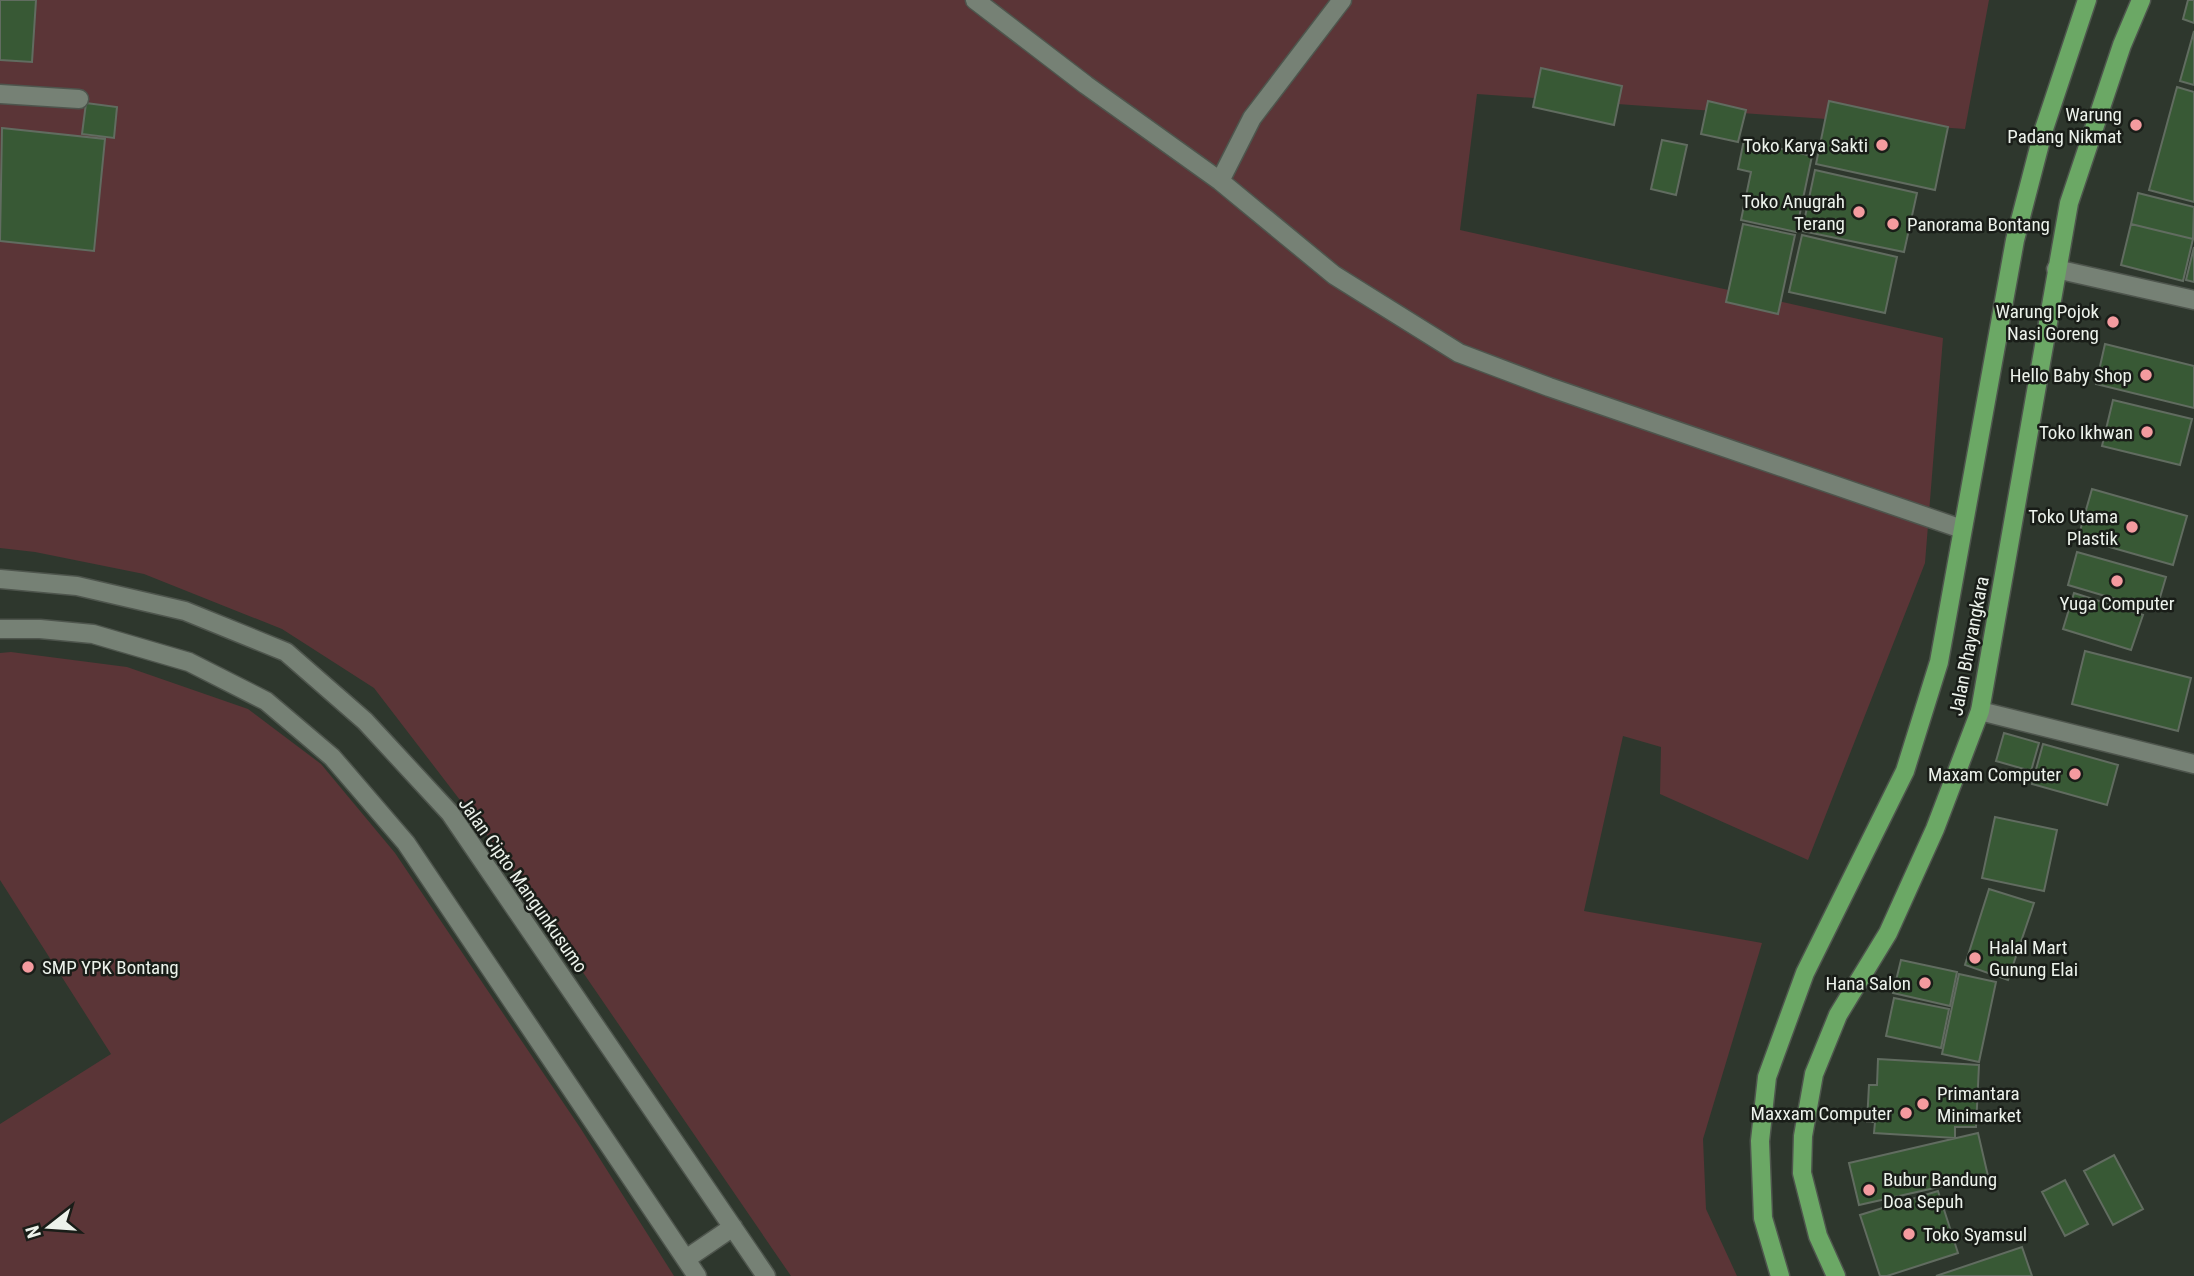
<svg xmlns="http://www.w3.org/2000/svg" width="2194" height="1276" font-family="'Roboto Condensed',sans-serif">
  <rect width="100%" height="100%" fill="#2e372d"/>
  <path fill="#5b3537" d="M0,0H1989L1965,129L1477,94L1460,230L1943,338L1925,563L1808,860L1660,794L1661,747L1623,736L1584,911L1762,943L1703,1139L1706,1209L1737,1276H791L506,860L374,688L282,629L144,574L35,552L0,548Z
    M11,652L127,667L248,709L321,764L395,853L581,1129L674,1276H0V1124L111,1054L0,880V653Z"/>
  <path fill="#385935" stroke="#616c60" stroke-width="2" d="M0,0H36L32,62L0,60Z
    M2188,0H2194V23L2183,19Z
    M2194,31V85L2180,81Z
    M1541,68L1622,86L1614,125L1533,107Z
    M2177,87L2194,92V202L2149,190Z
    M1708,101L1746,110L1738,142L1701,134Z
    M1829,101L1948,127L1935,190L1816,164Z
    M86,103L117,107L114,138L82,134Z
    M2,128L105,139L94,251L0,241Z
    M1662,140L1687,145L1676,195L1651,189Z
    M1744,140L1812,156L1796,232L1741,220L1751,172L1738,169Z
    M1815,170L1917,193L1904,252L1802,231Z
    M2138,193L2194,207L2193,239L2131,224Z
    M1743,224L1795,235L1778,314L1726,302Z
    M2131,224L2193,239L2183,281L2121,265Z
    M1802,235L1897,257L1885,313L1789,292Z
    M2194,247V282L2186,280Z
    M2105,344L2194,366V408L2096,384Z
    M2113,400L2192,419L2180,465L2102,446Z
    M2092,489L2187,516L2173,565L2078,538Z
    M2077,552L2166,577L2156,611L2068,585Z
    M2074,593L2143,615L2131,650L2063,629Z
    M2085,651L2191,678L2178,731L2072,704Z
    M2004,733L2039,743L2031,771L1996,761Z
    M2043,744L2118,765L2107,805L2032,784Z
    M1995,817L2057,830L2044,891L1982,878Z
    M1989,889L2034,903L2008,980L1965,965Z
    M1901,960L1957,972L1950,1006L1893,993Z
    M1959,974L1996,982L1979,1062L1942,1054Z
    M1894,998L1949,1009L1941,1048L1886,1036Z
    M1878,1059L1979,1065L1976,1127H1955V1138L1874,1133L1875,1122H1867L1869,1085H1877Z
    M1978,1133L1988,1176L1859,1205L1849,1163Z
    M2114,1155L2143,1209L2113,1225L2084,1171Z
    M2065,1180L2088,1224L2065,1236L2042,1192Z
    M1938,1191L1958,1253L1887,1276H1880L1860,1215Z
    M2022,1247L2032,1276H1936Z"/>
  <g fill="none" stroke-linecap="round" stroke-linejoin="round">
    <defs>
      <path id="minor" d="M975,0L1086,85L1220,181L1334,275L1459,353L1549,387L1962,529
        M0,94L79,99
        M1220,181L1252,118L1342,0
        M2056,269L2194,300
        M0,579L77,586L185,611L286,652L365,721L450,813L766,1276
        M0,629H40L93,634L189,662L266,701L332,757L406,843L697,1276
        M1980,711L2194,764
        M686,1259L733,1227"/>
      <path id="major" d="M1780,1276L1763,1218L1760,1141L1767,1077L1805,973L1905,771L1939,662L2015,240L2043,132L2087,0
        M1836,1276L1818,1236L1802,1173L1803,1136L1814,1074L1838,1015L1888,933L1935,829L1980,711L2069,203L2122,45L2141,0"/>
    </defs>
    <use href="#minor" stroke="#4e554d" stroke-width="21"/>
    <use href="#major" stroke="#4e554d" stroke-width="21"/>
    <use href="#minor" stroke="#768175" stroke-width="18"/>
    <use href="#major" stroke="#6ba865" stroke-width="18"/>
  </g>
  <g fill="#f49b9f" stroke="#191d18" stroke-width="2.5">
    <circle cx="2136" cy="125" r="7"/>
    <circle cx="1882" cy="145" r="7"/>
    <circle cx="1859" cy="212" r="7"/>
    <circle cx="1893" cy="224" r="7"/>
    <circle cx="2113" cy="322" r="7"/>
    <circle cx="2146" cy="375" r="7"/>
    <circle cx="2147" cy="432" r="7"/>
    <circle cx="2132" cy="527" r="7"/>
    <circle cx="2117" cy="581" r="7"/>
    <circle cx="2075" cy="774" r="7"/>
    <circle cx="1975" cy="958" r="7"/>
    <circle cx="28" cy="967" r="7"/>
    <circle cx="1925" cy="983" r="7"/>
    <circle cx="1923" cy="1104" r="7"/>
    <circle cx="1906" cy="1113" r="7"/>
    <circle cx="1869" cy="1190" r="7"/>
    <circle cx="1909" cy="1234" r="7"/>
  </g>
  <g text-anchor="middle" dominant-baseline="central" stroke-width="5" stroke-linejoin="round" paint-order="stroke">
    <g font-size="19" fill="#ecf2eb" stroke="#191d18" text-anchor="end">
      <text x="2122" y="114">Warung<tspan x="2122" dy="22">Padang Nikmat</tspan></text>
      <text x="1868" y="145">Toko Karya Sakti</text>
      <text x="1845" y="201">Toko Anugrah<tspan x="1845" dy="22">Terang</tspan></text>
      <text x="1907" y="224" text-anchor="start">Panorama Bontang</text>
      <text x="2099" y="311">Warung Pojok<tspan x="2099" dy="22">Nasi Goreng</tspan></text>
      <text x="2132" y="375">Hello Baby Shop</text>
      <text x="2133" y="432">Toko Ikhwan</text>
      <text x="2118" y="516">Toko Utama<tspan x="2118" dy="22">Plastik</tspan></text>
      <text x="2117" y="603" text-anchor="middle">Yuga Computer</text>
      <text x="2061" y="774">Maxam Computer</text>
      <text x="1989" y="947" text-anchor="start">Halal Mart<tspan x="1989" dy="22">Gunung Elai</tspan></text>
      <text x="42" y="967" text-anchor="start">SMP YPK Bontang</text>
      <text x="1911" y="983">Hana Salon</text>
      <text x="1937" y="1093" text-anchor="start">Primantara<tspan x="1937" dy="22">Minimarket</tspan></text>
      <text x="1892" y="1113">Maxxam Computer</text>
      <text x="1883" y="1179" text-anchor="start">Bubur Bandung<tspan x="1883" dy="22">Doa Sepuh</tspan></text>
      <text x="1923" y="1234" text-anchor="start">Toko Syamsul</text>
    </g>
    <g font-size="19" fill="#ecf2eb" stroke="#191d18">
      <text transform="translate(1969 646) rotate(-79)">Jalan Bhayangkara</text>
      <text transform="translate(523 885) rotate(55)">Jalan Cipto Mangunkusumo</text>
    </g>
  </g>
  <g transform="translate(49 1227) rotate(253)" stroke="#191d18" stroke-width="5" paint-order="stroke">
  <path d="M0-5L12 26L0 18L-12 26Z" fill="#ecf2eb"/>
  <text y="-10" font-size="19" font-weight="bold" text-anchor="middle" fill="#ecf2eb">N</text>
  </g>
</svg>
